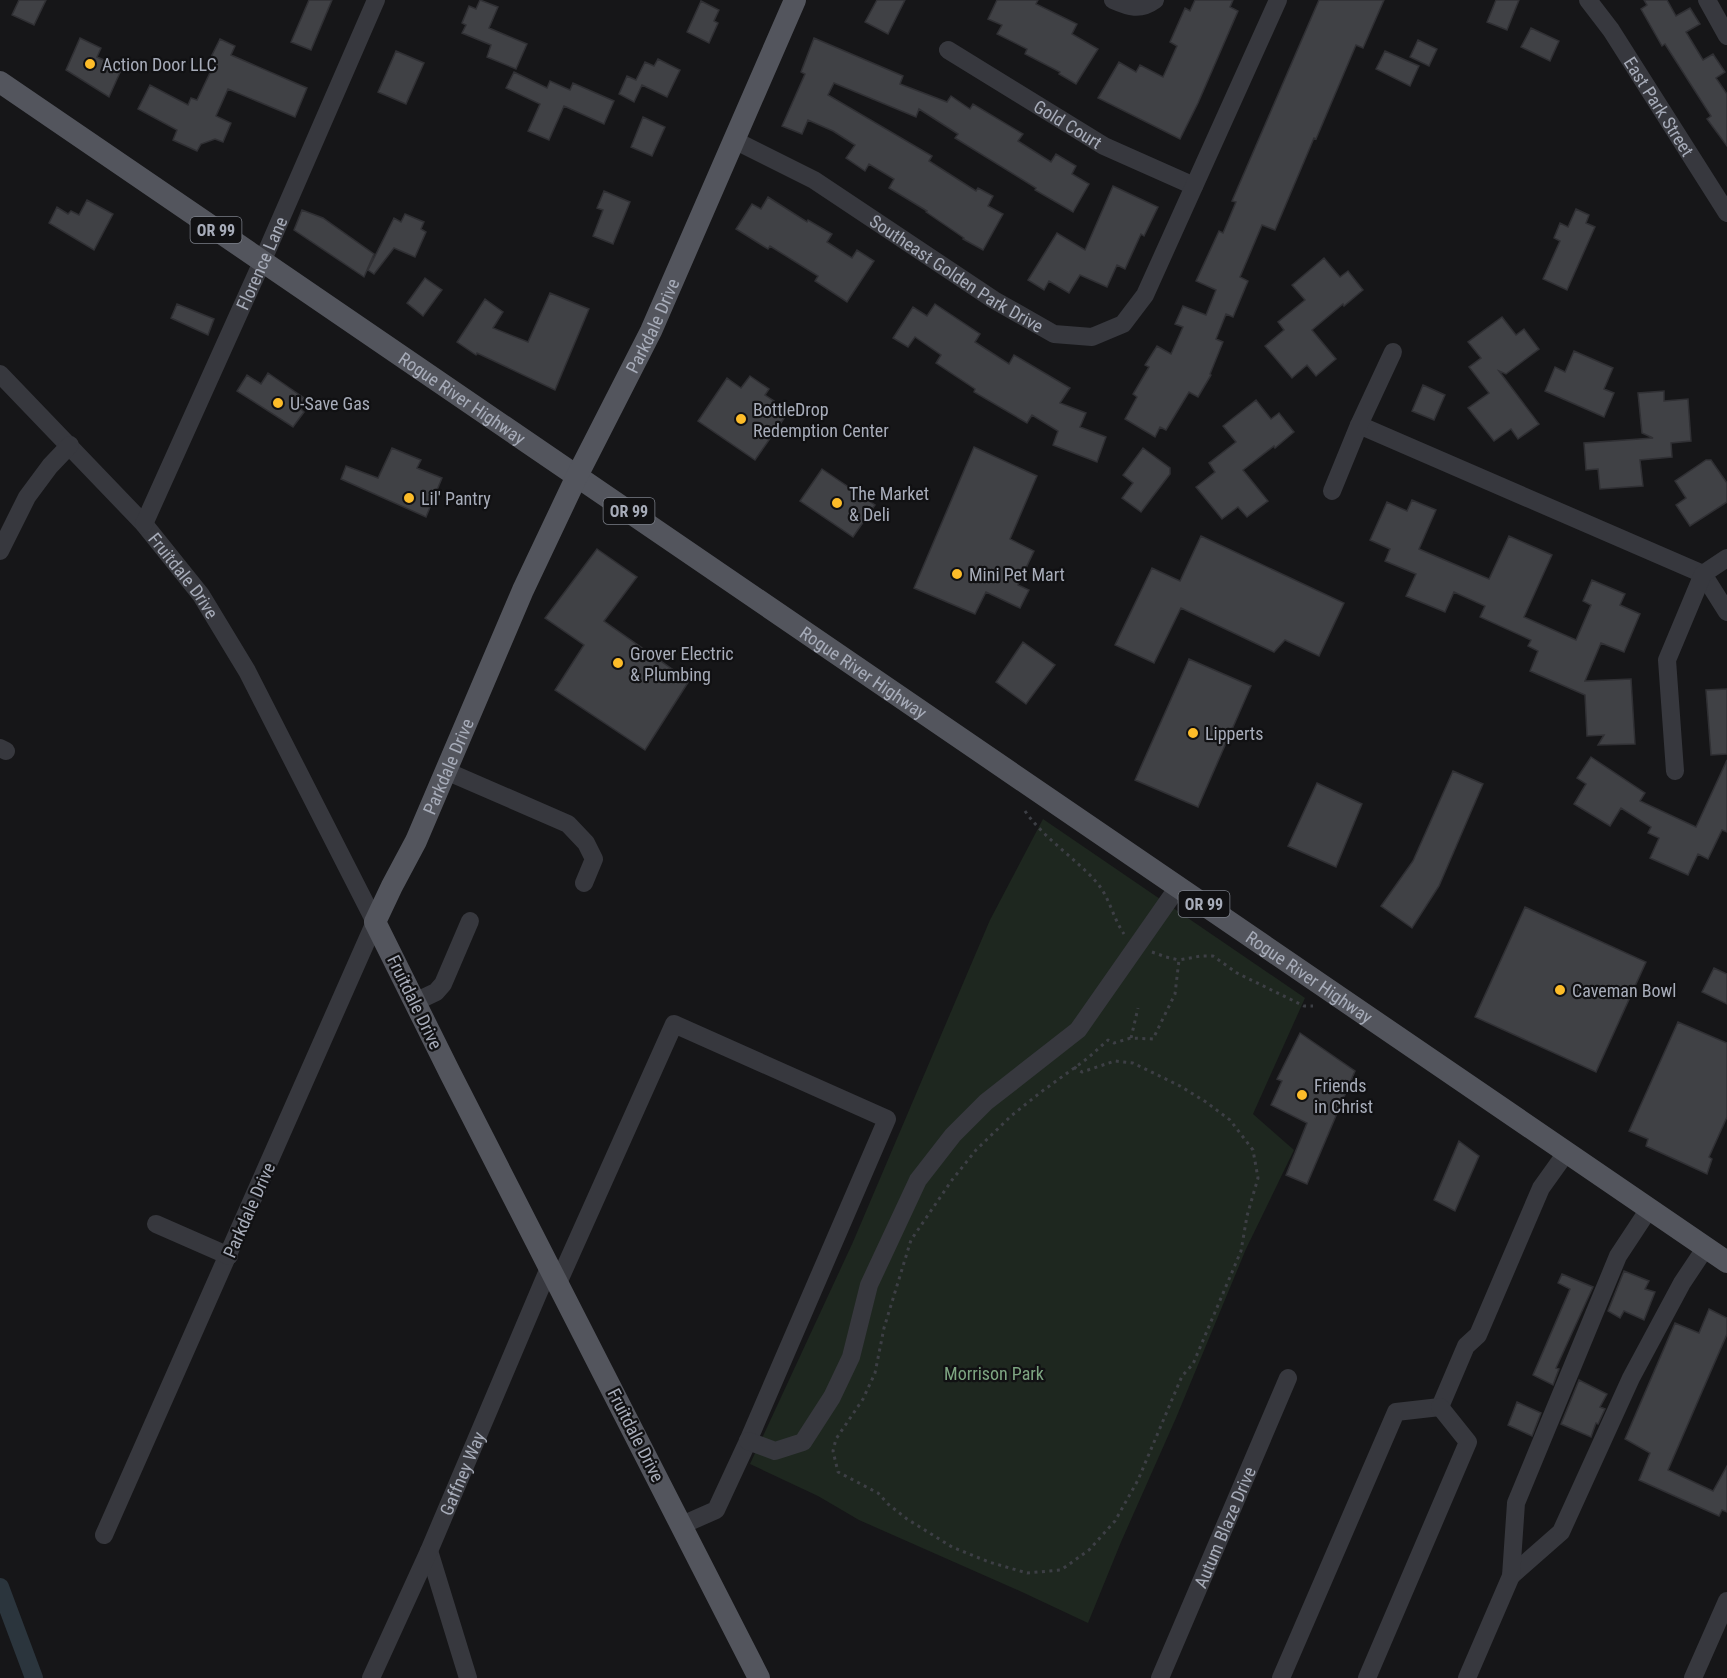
<svg xmlns="http://www.w3.org/2000/svg" width="1727" height="1678" font-family="'Roboto Condensed',sans-serif">
  <rect width="100%" height="100%" fill="#161618"/>
  <path fill="#1e271f" d="M1043,819L1305,998L1253,1114L1294,1150L1246,1249L1176,1418L1121,1542L1088,1623L1022,1592L859,1520L818,1496L750,1464L853,1242L990,920Z"/>
  <g fill="none" stroke-linecap="round" stroke-linejoin="round">
    <path stroke="#2b353d" stroke-width="18" d="M0,1587L34,1678"/>
  </g>
  <path fill="#404145" stroke="#303034" stroke-width="1.5" d="M19,0H46L34,25L12,15Z
    M309,0H332L311,50L291,42Z
    M480,0L498,7L489,28L527,44L516,69L487,57L491,45L462,33L466,25L462,23L469,6L476,9Z
    M877,0H905L888,34L865,22Z
    M997,0H1038L1036,4L1077,24L1072,34L1098,49L1076,84L1059,74L1060,72L1025,54L1027,49L997,34L1002,25L988,19Z
    M1195,0H1233L1230,7L1238,11L1198,103L1180,139L1098,98L1119,62L1136,72L1140,65L1163,77L1177,46L1170,42L1185,8L1190,11Z
    M1319,0H1384L1363,48L1356,45L1316,139L1314,138L1275,230L1262,225L1240,277L1248,281L1233,317L1226,314L1216,339L1223,342L1210,374L1211,375L1198,397L1189,392L1166,430L1160,427L1155,437L1125,419L1137,397L1133,394L1149,367L1145,365L1157,346L1171,354L1183,327L1175,324L1183,306L1206,315L1216,290L1196,281L1219,231L1223,233L1236,202L1232,201Z
    M1496,0H1519L1507,30L1487,22Z
    M1644,0H1667L1676,16L1690,8L1700,24L1686,32L1703,60L1713,54L1725,72L1716,78L1727,94V146L1707,119L1711,116L1665,44L1662,46L1641,9L1647,5Z
    M701,1L719,10L714,21L718,23L709,43L687,32Z
    M1531,28L1559,41L1550,61L1521,47Z
    M80,38L101,48L97,57L122,68L109,97L66,70Z
    M814,38L903,76L900,84L947,102L951,96L970,109L973,104L1023,134L1018,141L1051,162L1056,154L1076,166L1072,174L1089,184L1073,212L1035,190L1036,188L955,138L958,134L919,109L916,117L834,83L828,95L932,156L929,161L976,191L978,188L993,196L988,206L1003,214L983,250L963,239L964,238L926,212L927,211L889,188L894,179L869,164L865,171L846,158L855,145L833,131L808,120L802,134L782,126L805,74L801,72Z
    M220,39L235,46L231,55L307,88L295,117L228,89L216,116L231,123L223,142L215,139L201,144L197,151L173,140L177,130L138,109L150,85L188,105L191,98L197,100L216,60L211,57Z
    M1418,40L1437,49L1429,66L1410,57Z
    M396,51L424,63L406,104L378,92Z
    M1385,51L1419,66L1410,86L1376,69Z
    M658,59L680,70L667,97L642,85L634,102L619,94L627,76L636,80L645,62L654,66Z
    M514,72L547,88L550,81L570,90L573,83L614,101L604,124L564,106L549,140L528,131L540,104L506,88Z
    M643,117L665,127L652,156L631,147Z
    M1113,186L1158,207L1144,236L1141,234L1125,269L1117,265L1107,287L1080,275L1069,293L1049,281L1044,290L1028,280L1057,233L1085,250Z
    M604,191L630,202L613,244L593,236L603,210L597,208Z
    M768,197L807,222L808,220L832,234L827,242L852,258L857,250L874,261L847,302L815,281L818,276L770,246L768,249L736,229L752,204L761,209Z
    M87,200L113,214L94,250L49,223L57,207L68,214L71,211L79,215Z
    M1576,209L1589,215L1586,223L1595,227L1567,290L1543,279L1560,241L1554,238L1560,223L1568,227Z
    M302,210L323,218L374,254L364,277L294,230Z
    M405,214L424,222L421,229L426,232L415,257L394,248L374,274L368,270L394,218L401,222Z
    M1324,258L1340,277L1348,271L1363,290L1344,306L1343,304L1312,330L1336,359L1316,376L1307,365L1292,378L1265,346L1284,330L1278,322L1305,300L1292,285Z
    M425,278L442,290L423,316L407,303Z
    M550,293L589,309L555,390L477,353L476,355L457,342L485,299L503,312L493,328L528,342Z
    M177,304L214,319L208,335L171,318Z
    M935,304L980,334L975,342L1009,364L1014,355L1070,388L1060,403L1086,413L1080,427L1106,437L1097,462L1053,445L1058,431L1032,415L1027,423L974,392L975,389L936,363L941,355L915,337L908,347L893,338L913,307L927,316Z
    M1502,317L1516,335L1524,329L1539,349L1506,374L1499,371L1539,424L1518,439L1511,429L1494,441L1468,408L1489,393L1469,367L1481,358L1468,342Z
    M1574,351L1613,368L1604,389L1614,393L1604,417L1545,391L1555,367L1565,372Z
    M268,373L304,398L299,407L304,412L293,427L237,391L247,375L261,384Z
    M750,376L769,389L765,395L774,401L769,407L785,417L755,460L698,421L727,378L741,388Z
    M1423,385L1445,395L1434,420L1412,411Z
    M1664,391V401L1688,399L1691,441L1671,443L1672,457L1640,460L1643,486L1600,489L1598,469L1586,470L1584,443L1653,438L1642,433L1638,393Z
    M1256,400L1271,419L1279,413L1294,432L1275,448L1274,446L1243,470L1268,501L1247,517L1238,507L1222,519L1196,487L1215,472L1209,463L1236,442L1223,426Z
    M974,447L1037,476L1010,539L1034,551L1018,585L1029,590L1020,608L986,592L975,614L914,588Z
    M392,448L421,460L417,468L442,478L426,517L341,479L346,466L378,478Z
    M1143,448L1170,468V474L1141,512L1122,498L1133,483L1123,475Z
    M1706,460H1711L1727,483V502L1690,526L1676,505L1686,498L1675,481Z
    M822,469L875,505L853,537L800,501Z
    M1412,500L1436,510L1419,549L1489,579L1509,536L1552,555L1524,617L1576,640L1591,605L1583,601L1592,580L1625,594L1620,605L1640,614L1624,652L1601,643L1585,681L1631,679L1635,744L1598,745L1604,735L1587,736L1585,695L1530,671L1538,651L1528,646L1531,640L1480,617L1485,606L1454,592L1445,612L1406,596L1416,574L1385,561L1390,549L1370,540L1387,502L1407,511Z
    M1201,536L1344,603L1319,656L1285,640L1274,652L1181,608L1154,663L1115,645L1152,568L1180,581Z
    M597,549L637,577L604,621L689,681L645,750L555,690L584,645L545,618Z
    M1023,642L1055,665L1026,704L996,682Z
    M1189,659L1251,686L1198,807L1135,780Z
    M1727,689V754L1711,755L1706,690Z
    M1591,757L1645,793L1640,801L1696,827L1727,760V832L1722,830L1708,859L1698,854L1688,875L1650,858L1659,838L1648,833L1651,827L1621,808L1610,826L1574,804L1586,784L1577,778Z
    M1453,771L1483,784L1439,886L1412,928L1381,906L1413,861Z
    M1317,783L1362,804L1336,867L1288,846Z
    M1525,907L1646,962L1596,1072L1475,1017Z
    M1714,968L1727,974V1004L1702,992Z
    M1678,1022L1727,1043V1117L1709,1157L1712,1159L1707,1174L1646,1146L1648,1139L1629,1131Z
    M1300,1033L1355,1071L1307,1184L1286,1175L1307,1123L1271,1105L1282,1081L1277,1079Z
    M1459,1141L1479,1156L1455,1211L1434,1200Z
    M1624,1271L1649,1281L1645,1289L1655,1292L1644,1320L1624,1311L1620,1318L1608,1311Z
    M1562,1274L1593,1287L1556,1368L1559,1369L1553,1385L1533,1375L1570,1289L1558,1283Z
    M1709,1309L1727,1318V1334L1668,1470L1713,1491L1727,1466V1512L1722,1510L1719,1516L1639,1480L1650,1453L1625,1439L1675,1323L1699,1333Z
    M1579,1380L1607,1394L1600,1407L1605,1409L1598,1424L1596,1423L1591,1437L1561,1424Z
    M1517,1402L1541,1413L1532,1436L1508,1425Z"/>
  <g fill="none" stroke-linecap="round" stroke-linejoin="round">
    <path stroke="#3d3f45" stroke-width="3" stroke-dasharray="3 4.5" stroke-linecap="butt" d="M1025,811C1045,840 1076,858 1098,884C1110,899 1113,918 1124,934
      M1152,952L1166,957L1179,960
      M1131,1038L1138,1008
      M1074,1067L1082,1072L1115,1061L1133,1063L1180,1086L1206,1102L1230,1120L1253,1150L1258,1178L1247,1216L1241,1251L1193,1364L1182,1376L1138,1480L1115,1521L1089,1550L1061,1570L1027,1573L989,1562L952,1547L907,1519L888,1504L878,1493L838,1472L833,1451L836,1439L863,1399L875,1373L884,1328L911,1240L952,1180L976,1150L1011,1116L1041,1092L1088,1058L1108,1040L1114,1043L1131,1038L1153,1039L1175,994L1179,960L1201,956H1213L1237,973L1304,1006H1313"/>
    <g stroke="#37383e" stroke-width="18">
      <path d="M1113,0C1129,7 1140,11 1155,0"/>
      <path id="s1" d="M1588,0L1611,30L1727,213"/>
      <path d="M1707,0L1727,36"/>
      <path id="s2" d="M948,50L1104,146L1194,186"/>
      <path id="s3" d="M734,140L814,180L994,300L1054,334L1092,337L1123,324L1145,295L1278,0"/>
      <path id="s4" d="M0,374L144,524L201,595L247,671L375,922L104,1535"/>
      <path d="M1359,425L1703,574L1727,612"/>
      <path d="M1332,491L1359,425L1393,352"/>
      <path id="s5" d="M144,524L262,262L376,0"/>
      <path d="M0,551L27,497L50,466L70,445"/>
      <path d="M0,748L6,751"/>
      <path d="M446,771L568,824L586,843L594,859L584,883"/>
      <path d="M1675,771L1667,660L1703,574L1727,558"/>
      <path d="M415,1002L436,992L443,984L470,921"/>
      <path d="M156,1224L229,1256"/>
      <path d="M558,1283L674,1024L887,1119L748,1441L716,1510L682,1525"/>
      <path d="M1440,1407L1466,1346L1478,1335L1541,1188L1566,1153"/>
      <path d="M748,1441L775,1451L803,1442L832,1397L851,1357L869,1285L918,1180L953,1135L986,1102L1078,1030L1178,887"/>
      <path d="M429,1551L468,1678"/>
      <path d="M1511,1576L1561,1532L1631,1378L1682,1283L1706,1247"/>
      <path id="s6" d="M371,1678L429,1551L549,1268"/>
      <path id="s7" d="M1160,1678L1288,1378"/>
      <path d="M1281,1678L1396,1412L1440,1407"/>
      <path d="M1367,1678L1468,1442L1440,1407"/>
      <path d="M1467,1678L1511,1576L1516,1503L1618,1256L1649,1209"/>
      <path d="M1693,1678L1727,1601"/>
    </g>
    <g stroke="#53555d" stroke-width="22">
      <path id="s8" d="M0,82L1727,1262"/>
      <path id="s9" d="M759,1678L450,1073L375,922L392,886L416,841L523,590L577,476L651,331L795,0"/>
    </g>
  </g>
  <g fill="#fdbc29" stroke="#111113" stroke-width="2">
    <circle cx="90" cy="64" r="6"/>
    <circle cx="278" cy="403" r="6"/>
    <circle cx="741" cy="419" r="6"/>
    <circle cx="409" cy="498" r="6"/>
    <circle cx="837" cy="503" r="6"/>
    <circle cx="957" cy="574" r="6"/>
    <circle cx="618" cy="663" r="6"/>
    <circle cx="1193" cy="733" r="6"/>
    <circle cx="1560" cy="990" r="6"/>
    <circle cx="1302" cy="1095" r="6"/>
  </g>
  <g text-anchor="middle" dominant-baseline="central" stroke-width="4.5" stroke-linejoin="round" paint-order="stroke">
    <g fill="#111113" stroke="#7a7e87" stroke-width="1.5">
      <rect x="190.5" y="217" width="51" height="26" rx="4.5"/>
      <rect x="603.5" y="498" width="51" height="26" rx="4.5"/>
      <rect x="1178.5" y="891" width="51" height="26" rx="4.5"/>
    </g>
    <g font-size="16" font-weight="bold" fill="#a7acb9">
      <text x="216" y="230">OR 99</text>
      <text x="629" y="511">OR 99</text>
      <text x="1204" y="904">OR 99</text>
    </g>
    <g font-size="18" fill="#a7acb9" stroke="#111113" text-anchor="start">
      <text x="102" y="64">Action Door LLC</text>
      <text x="290" y="403">U-Save Gas</text>
      <text x="753" y="409">BottleDrop<tspan x="753" dy="21">Redemption Center</tspan></text>
      <text x="849" y="493">The Market<tspan x="849" dy="21">&amp; Deli</tspan></text>
      <text x="421" y="498">Lil' Pantry</text>
      <text x="969" y="574">Mini Pet Mart</text>
      <text x="630" y="653">Grover Electric<tspan x="630" dy="21">&amp; Plumbing</tspan></text>
      <text x="1205" y="733">Lipperts</text>
      <text x="1572" y="990">Caveman Bowl</text>
      <text x="1314" y="1085">Friends<tspan x="1314" dy="21">in Christ</tspan></text>
    </g>
    <g font-size="18" fill="#a7acb9" stroke="#111113">
      <text stroke="none"><textPath href="#s1" startOffset="128">East Park Street</textPath></text>
      <text stroke="none"><textPath href="#s2" startOffset="141">Gold Court</textPath></text>
      <text stroke="none"><textPath href="#s5" startOffset="286">Florence Lane</textPath></text>
      <text stroke="none"><textPath href="#s3" startOffset="260">Southeast Golden Park Drive</textPath></text>
      <text stroke="none"><textPath href="#s9" startOffset="1506">Parkdale Drive</textPath></text>
      <text stroke="none"><textPath href="#s8" startOffset="560">Rogue River Highway</textPath></text>
      <text stroke="none"><textPath href="#s4" startOffset="273">Fruitdale Drive</textPath></text>
      <text stroke="none"><textPath href="#s8" startOffset="1046">Rogue River Highway</textPath></text>
      <text stroke="none"><textPath href="#s9" startOffset="1020">Parkdale Drive</textPath></text>
      <text stroke="none"><textPath href="#s8" startOffset="1586">Rogue River Highway</textPath></text>
      <text transform="translate(415 1002) rotate(64)">Fruitdale Drive</text>
      <text transform="translate(249 1210) rotate(-66)">Parkdale Drive</text>
      <text transform="translate(636 1435) rotate(63)">Fruitdale Drive</text>
      <text stroke="none"><textPath href="#s6" startOffset="224">Gaffney Way</textPath></text>
      <text stroke="none"><textPath href="#s7" startOffset="164">Autum Blaze Drive</textPath></text>
    </g>
    <g font-size="18" fill="#7da581" stroke="#111113">
      <text x="994" y="1373">Morrison Park</text>
    </g>
  </g>
</svg>
